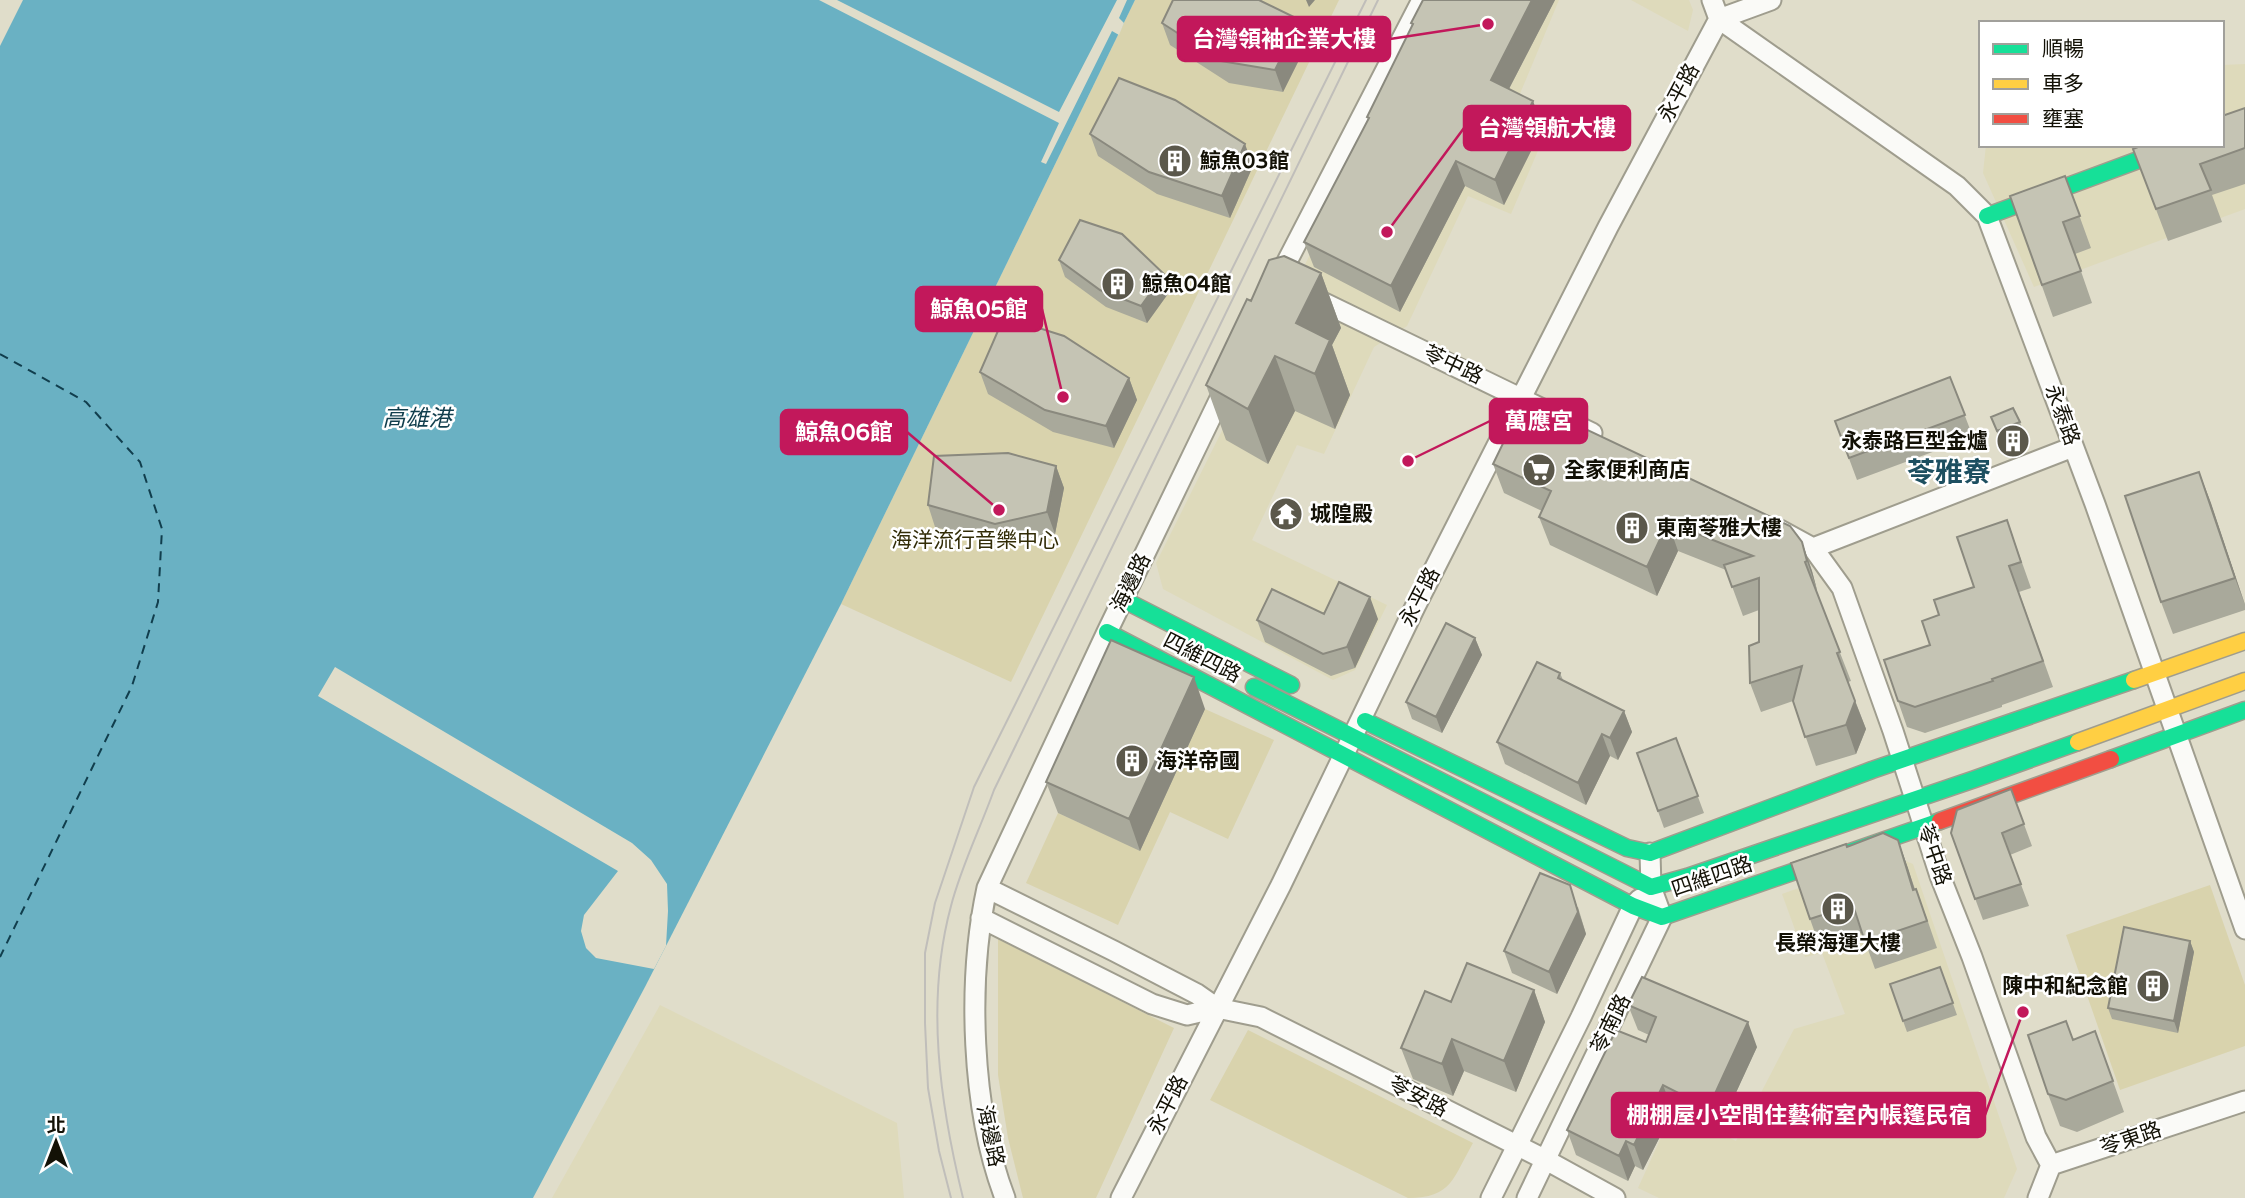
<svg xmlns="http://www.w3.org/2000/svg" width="2245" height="1198" font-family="'Varela Round','Noto Sans TC',sans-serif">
  <rect width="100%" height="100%" fill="#e0ddca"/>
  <path fill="#dedabb" d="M1437,0H1559L1517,101L1551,120L1511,214L1468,196L1407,326L1374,347L1324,454L1297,445L1252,540L1387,605L1355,670L1333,680L1163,589L1156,563Z
    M1631,0H1689L1693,10L1688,31Z
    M2245,64V209L2034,287L1983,173L1986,145H2222V65Z
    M1891,855L1913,864L2017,1169L2004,1198H1659L1638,1188L1674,1109L1736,1141L1794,1029L1845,1014L1822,953L1805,957L1782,894Z
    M660,1005L897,1123L904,1198H552Z"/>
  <path fill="#d9d3ad" d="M1135,0H1339L1011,682L841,604Z
    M1205,709L1274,740L1228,839L1170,812L1118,925L1026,883L1058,813L1140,850Z
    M2210,885L2245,985V1046L2120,1090L2066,935Z
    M998,939L1174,1028L1096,1198H1023L1008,1138L998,1075Z
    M1248,1030L1473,1143C1453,1178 1452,1198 1408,1198L1210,1100Z"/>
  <path fill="#6ab1c3" d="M23,0H1135L841,604L646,985L533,1198H0V46Z"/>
  <path fill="#e0ddca" d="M819,0H837L1059,112L1117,0H1127L1119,18L1124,23L1119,35L1112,31L1046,164L1041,162L1059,123Z
    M335,667L632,843L651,860L667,884L668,911L666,946L654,969L596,958L586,948L581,931L584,915L618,871L318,696Z"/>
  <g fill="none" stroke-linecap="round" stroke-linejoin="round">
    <path stroke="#113e4d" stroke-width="2" stroke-dasharray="9 7" stroke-linecap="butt" d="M0,354L86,402L140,462L162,529L158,602L132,686L0,957"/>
    <defs>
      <path id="street" d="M1719,19L1957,186L1987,216L2095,504L2245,929
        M1719,19L1771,0
        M1278,279L1422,0
        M1310,296L1592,433
        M1780,530L1813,548L1842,588L1893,731L1940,876L1972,957L2036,1137L2051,1165
        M1813,548L2073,447
        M987,888L1114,951L1197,994L1217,1008L1261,1017L1546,1160L1615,1198
        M981,918L1152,1004L1187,1015L1217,1008
        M1005,1198C971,1109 967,981 987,888L1107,632L1225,388
        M1121,1198L1281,885L1415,607L1608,227L1719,19L1712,0
        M1491,1198L1581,1017L1633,906L1640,899
        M1527,1198L1662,917L1651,887L1650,853
        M2038,1198L2051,1165L2245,1101"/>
      <path id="fast" d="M1987,216L2179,145
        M1122,599L1291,685
        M1107,632L1633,906L1662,917L1940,821
        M1254,687L1651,887L1687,877L1975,779L2078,742
        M1365,721L1627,848L1650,853L1872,770L2134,680
        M2111,759L2245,710"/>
      <path id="slow" d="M2134,680L2245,641
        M2078,742L2245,681"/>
      <path id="jam" d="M1940,821L2111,759"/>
    </defs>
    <use href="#street" stroke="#9f9d8e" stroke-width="23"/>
    <use href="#fast" stroke="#9f9d8e" stroke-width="19"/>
    <use href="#slow" stroke="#9f9d8e" stroke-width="19"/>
    <use href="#jam" stroke="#9f9d8e" stroke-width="19"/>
    <use href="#street" stroke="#fafaf7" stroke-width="19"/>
    <use href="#fast" stroke="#16e098" stroke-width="16"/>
    <use href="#slow" stroke="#ffcf43" stroke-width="16"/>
    <use href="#jam" stroke="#f24e42" stroke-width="16"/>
    <path stroke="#c0beba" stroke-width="2" d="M951,1198L939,1151L928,1088L925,1023V953L935,903L974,787L1366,0
      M963,1198C940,1104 925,1002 951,906C961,867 980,829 994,790L1378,0"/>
  </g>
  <path fill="#a9a99b" d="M1555,0L1509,89L1543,127L1504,205L1465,186L1400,312L1314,267L1304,242L1368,120L1367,117L1412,26L1411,23Z
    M1162,23L1308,42L1283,92L1229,83L1170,45Z
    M2245,108V184L2212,195L2222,222L2168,241L2133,149Z
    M1090,134L1253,166L1230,218L1157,194L1098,156Z
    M2065,176L2091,248L2075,254L2092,303L2053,317L2010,196Z
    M1059,260L1164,274L1170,291L1147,323L1106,307L1065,277Z
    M1321,273L1341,328L1332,345L1350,395L1335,429L1295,411L1268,464L1226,440L1206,385L1251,301Z
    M980,372L1129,378L1137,400L1114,448L1053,432L988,394Z
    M1950,377L1973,437L1857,480L1835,421Z
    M1991,417L2020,422L2028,444L2005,453Z
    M1493,464L1802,542L1812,571L1817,590L1816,591L1851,681L1848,682L1866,729L1856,754L1816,766L1793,701L1761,712L1750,683L1759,642V610L1743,616L1726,570L1678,551L1657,596L1550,545L1539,517L1542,511L1504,493Z
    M1056,466L1064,488L1055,534L1003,545L935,527L928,505Z
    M2199,472L2245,604V610L2173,634L2161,602Z
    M2007,520L2031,588L2019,592L2053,687L2002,705V707L1925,733L1907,727L1898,701L1930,645L1939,615L1974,587Z
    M1324,614L1378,619L1355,668L1331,676L1265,642L1257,620Z
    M1475,638L1482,655L1442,733L1412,719L1406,702Z
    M1560,673L1563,680L1624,711L1632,732L1618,760L1610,756L1586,805L1505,764L1497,742Z
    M1205,709L1140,851L1058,813L1046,782Z
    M1676,738L1704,813L1664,828L1637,753Z
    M2011,789L2032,846L2010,855L2029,906L1983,920L1951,833Z
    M1898,840L1915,889L1926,916L1937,948L1875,969L1862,933L1820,947L1810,919L1847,847Z
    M1578,907L1586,934L1557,994L1512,973L1504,951Z
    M2190,941L2194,952L2178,1033L2112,1019L2108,1008Z
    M1940,967L1957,1015L1907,1032L1890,984Z
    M1534,990L1545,1022L1516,1092L1464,1071L1453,1096L1413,1079L1401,1048L1451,1002Z
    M1628,1005L1757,1047L1722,1123L1712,1119L1707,1128L1673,1111L1643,1170L1635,1166L1628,1181L1576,1155L1567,1130L1646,1042L1649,1035L1638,1030Z
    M2095,1031L2124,1112L2077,1132L2060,1126L2048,1094L2073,1040Z"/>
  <path fill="#8a897e" d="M1306,0H1315L1309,7Z
    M1532,0H1555L1500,106L1491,80Z
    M1300,20L1308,42L1283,92L1275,70Z
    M1533,101L1543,127L1504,205L1495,180Z
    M1245,144L1253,166L1230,218L1222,196Z
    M1456,161L1465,186L1400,312L1391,286Z
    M1321,273L1341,328L1332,345L1350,395L1335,429L1296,323Z
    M1164,274L1170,291L1147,323L1141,306Z
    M1275,356L1295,411L1268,464L1248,409Z
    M1129,378L1137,400L1114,448L1106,426Z
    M1056,466L1064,488L1055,534L1047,512Z
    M2199,472L2211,503L2245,605L2235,578Z
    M1668,522L1678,551L1657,596L1647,567Z
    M1802,542L1812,571L1817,590L1807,561Z
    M1370,597L1378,619L1355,668L1347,647Z
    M1475,638L1482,655L1442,733L1436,717Z
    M1194,677L1205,709L1140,851L1129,819Z
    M1855,701L1866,729L1856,754L1846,725Z
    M1624,711L1632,732L1618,760L1610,738Z
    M1602,734L1610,756L1586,805L1578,783Z
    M1898,840L1908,868L1923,917L1913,890Z
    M1570,885L1586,934L1557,994L1549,972Z
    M2190,941L2194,952L2178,1033L2174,1021Z
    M1534,990L1545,1022L1516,1092L1504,1061Z
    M1748,1022L1757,1047L1722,1123L1713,1098Z
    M1452,1039L1464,1071L1453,1096L1442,1064Z
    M1663,1085L1673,1111L1643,1170L1634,1145Z
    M1703,1094L1712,1119L1707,1128L1698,1103Z
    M1626,1141L1635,1166L1628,1181L1619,1156Z"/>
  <path fill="#c5c4b4" stroke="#8a897e" stroke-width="2" d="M1173,0H1259L1300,20L1275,70L1221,61L1162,23Z
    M1423,0H1532L1491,80L1533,101L1495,180L1456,161L1391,286L1304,242L1369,118L1367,117L1413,24L1411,23Z
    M1119,78L1175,100L1245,144L1222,196L1149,172L1090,134Z
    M2245,108V148L2200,164L2211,190L2156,209L2133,149L2143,145H2222V116Z
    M2065,176L2080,216L2063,222L2081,271L2042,285L2010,196Z
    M1080,220L1122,234L1164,274L1141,306L1100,290L1059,260Z
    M1284,256L1321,273L1296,323L1330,340L1315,374L1275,356L1248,409L1206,385L1247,299L1251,301L1269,260Z
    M1004,317L1064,336L1129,378L1106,426L1045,410L980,372Z
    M1950,377L1965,415L1849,458L1835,421Z
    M1524,400L1790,526L1802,542L1807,561L1805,562L1840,652L1837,653L1855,701L1846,725L1805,737L1793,701L1802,666L1750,683L1749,646L1759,642V578L1732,587L1724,565L1753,556L1668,522L1647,567L1539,517L1551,491L1493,464Z
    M2013,408L2020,422L1997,431L1991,417Z
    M1008,453L1056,466L1047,512L995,524L928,505L934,456Z
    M2199,472L2235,578L2161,602L2125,496Z
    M2007,520L2021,562L2009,566L2043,661L1992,679L1993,681L1915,707L1898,701L1884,660L1930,645L1922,621L1939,615L1934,600L1974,587L1957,537Z
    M1339,582L1370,597L1347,647L1323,654L1257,620L1272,589L1324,614Z
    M1446,623L1475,638L1436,717L1406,702Z
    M1111,640L1194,677L1129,819L1046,782Z
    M1537,662L1560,673L1558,678L1624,711L1610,738L1602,734L1578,783L1497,742Z
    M1676,738L1698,796L1658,811L1637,753Z
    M2011,789L2024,824L2002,833L2021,884L1975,899L1951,833L1957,810Z
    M1883,833L1898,840L1913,890L1916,889L1927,921L1865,942L1853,905L1810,919L1791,863L1846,844L1847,847Z
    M1540,873L1570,885L1578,912L1549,972L1504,951Z
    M2124,927L2190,941L2174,1021L2108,1008Z
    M1467,963L1534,990L1504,1061L1452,1039L1442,1064L1401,1048L1425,991L1451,1002Z
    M1940,967L1953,1003L1903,1021L1890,984Z
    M1642,977L1748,1022L1713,1098L1703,1094L1698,1103L1663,1085L1634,1145L1626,1141L1619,1156L1567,1130L1616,1030L1646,1042L1656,1017L1628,1005Z
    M2066,1021L2073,1040L2095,1031L2113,1081L2066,1100L2048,1094L2028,1035Z"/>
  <defs>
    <symbol id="building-disc" viewBox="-11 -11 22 22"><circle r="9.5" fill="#5b584b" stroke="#fff"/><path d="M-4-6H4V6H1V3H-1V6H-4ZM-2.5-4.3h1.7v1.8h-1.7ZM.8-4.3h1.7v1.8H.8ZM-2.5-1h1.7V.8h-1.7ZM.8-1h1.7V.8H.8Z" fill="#fff"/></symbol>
    <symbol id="supermarket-disc" viewBox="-11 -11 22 22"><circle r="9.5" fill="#5b584b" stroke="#fff"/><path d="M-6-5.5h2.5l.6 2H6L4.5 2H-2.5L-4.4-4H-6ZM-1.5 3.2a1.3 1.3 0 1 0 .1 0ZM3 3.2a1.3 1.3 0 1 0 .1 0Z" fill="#fff"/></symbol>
    <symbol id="temple-disc" viewBox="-11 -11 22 22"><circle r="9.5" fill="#5b584b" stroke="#fff"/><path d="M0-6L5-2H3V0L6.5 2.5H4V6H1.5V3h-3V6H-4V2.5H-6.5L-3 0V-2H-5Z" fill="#fff"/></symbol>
  </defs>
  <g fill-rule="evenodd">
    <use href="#building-disc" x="1156" y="142" width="38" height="38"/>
    <use href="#building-disc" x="1099" y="265" width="38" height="38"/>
    <use href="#building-disc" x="1994" y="422" width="38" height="38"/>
    <use href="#supermarket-disc" x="1520" y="451" width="38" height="38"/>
    <use href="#temple-disc" x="1267" y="495" width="38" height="38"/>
    <use href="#building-disc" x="1613" y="509" width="38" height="38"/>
    <use href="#building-disc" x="1113" y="742" width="38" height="38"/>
    <use href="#building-disc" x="1819" y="890" width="38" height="38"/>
    <use href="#building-disc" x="2134" y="967" width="38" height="38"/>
  </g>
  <g text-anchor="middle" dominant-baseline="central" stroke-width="5" stroke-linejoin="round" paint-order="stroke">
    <g font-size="21" fill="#131106" stroke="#fff">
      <text transform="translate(1679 93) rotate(-62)">永平路</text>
      <text transform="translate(1453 365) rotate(25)">苓中路</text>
      <text transform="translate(2062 415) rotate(70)">永泰路</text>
      <text transform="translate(1131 583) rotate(-64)">海邊路</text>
      <text transform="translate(1420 597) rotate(-63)">永平路</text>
      <text transform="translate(1202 658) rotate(27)">四維四路</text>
      <text transform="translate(1934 855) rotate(71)">苓中路</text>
      <text transform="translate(1712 877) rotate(-19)">四維四路</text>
      <text transform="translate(1611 1024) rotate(-64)">苓南路</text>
      <text transform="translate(1418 1097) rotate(27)">苓安路</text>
      <text transform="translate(1168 1105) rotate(-63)">永平路</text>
      <text transform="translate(990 1136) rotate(78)">海邊路</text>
      <text transform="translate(2131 1139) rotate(-19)">苓東路</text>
    </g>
    <g font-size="21" font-weight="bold" fill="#131106" stroke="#fff" text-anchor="start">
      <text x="1200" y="161">鯨魚03館</text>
      <text x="1142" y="284">鯨魚04館</text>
      <text x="1988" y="441" text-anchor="end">永泰路巨型金爐</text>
      <text x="1564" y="470">全家便利商店</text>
      <text x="1310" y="514">城隍殿</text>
      <text x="1656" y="528">東南苓雅大樓</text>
      <text x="1156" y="761">海洋帝國</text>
      <text x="1838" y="943" text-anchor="middle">長榮海運大樓</text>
      <text x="2128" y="986" text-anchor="end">陳中和紀念館</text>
    </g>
    <g font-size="21" fill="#322c07" stroke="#fff">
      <text x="975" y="540">海洋流行音樂中心</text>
    </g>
    <g font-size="23" font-style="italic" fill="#113e4d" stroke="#fff">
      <text x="417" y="419">高雄港</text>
    </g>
    <g font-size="28" font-weight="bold" fill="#1d4f60" stroke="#fff">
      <text x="1949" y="473">苓雅寮</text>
    </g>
  </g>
  <path fill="none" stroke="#c2185b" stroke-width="2.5" d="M1488 24L1390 39M1387 232L1464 128M1063 397L1042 309M1408 461L1490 421M999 510L907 432M2023 1012L1985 1115"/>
  <g fill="#c2185b" stroke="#fff" stroke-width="2.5">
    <circle cx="1488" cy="24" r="7"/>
    <circle cx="1387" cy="232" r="7"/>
    <circle cx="1063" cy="397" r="7"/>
    <circle cx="1408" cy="461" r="7"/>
    <circle cx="999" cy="510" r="7"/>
    <circle cx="2023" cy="1012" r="7"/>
  </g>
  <g fill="#c2185b" stroke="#c2185b" stroke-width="2.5">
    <rect x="1178" y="17" width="212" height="44" rx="7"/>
    <rect x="1464" y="106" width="166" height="44" rx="7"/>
    <rect x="916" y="287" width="126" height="44" rx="7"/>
    <rect x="1490" y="399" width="97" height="44" rx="7"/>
    <rect x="781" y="410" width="126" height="44" rx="7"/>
    <rect x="1612" y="1093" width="373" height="44" rx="7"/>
  </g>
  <g font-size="23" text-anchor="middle" font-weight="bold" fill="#fff">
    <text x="1284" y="47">台灣領袖企業大樓</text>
    <text x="1547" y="136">台灣領航大樓</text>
    <text x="979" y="317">鯨魚05館</text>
    <text x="1539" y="429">萬應宮</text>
    <text x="844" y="440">鯨魚06館</text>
    <text x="1799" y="1123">棚棚屋小空間住藝術室內帳篷民宿</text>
  </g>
  <rect x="1979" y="21" width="245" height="126" fill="#ffffff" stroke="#a1a09b" stroke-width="2"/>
  <rect x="1993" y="44" width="35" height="10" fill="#16e098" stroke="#a1a09b" stroke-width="2"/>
  <text x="2042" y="56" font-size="21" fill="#131106">順暢</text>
  <rect x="1993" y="79" width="35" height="10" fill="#ffcf43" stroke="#a1a09b" stroke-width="2"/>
  <text x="2042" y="91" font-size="21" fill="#131106">車多</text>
  <rect x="1993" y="114" width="35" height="10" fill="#f24e42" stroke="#a1a09b" stroke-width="2"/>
  <text x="2042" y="126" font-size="21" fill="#131106">壅塞</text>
  <g transform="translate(56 1142)" stroke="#ffffff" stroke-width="5" paint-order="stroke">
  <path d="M0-5L12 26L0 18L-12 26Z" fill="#131106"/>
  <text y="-10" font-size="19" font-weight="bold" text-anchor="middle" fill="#131106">北</text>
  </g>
</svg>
